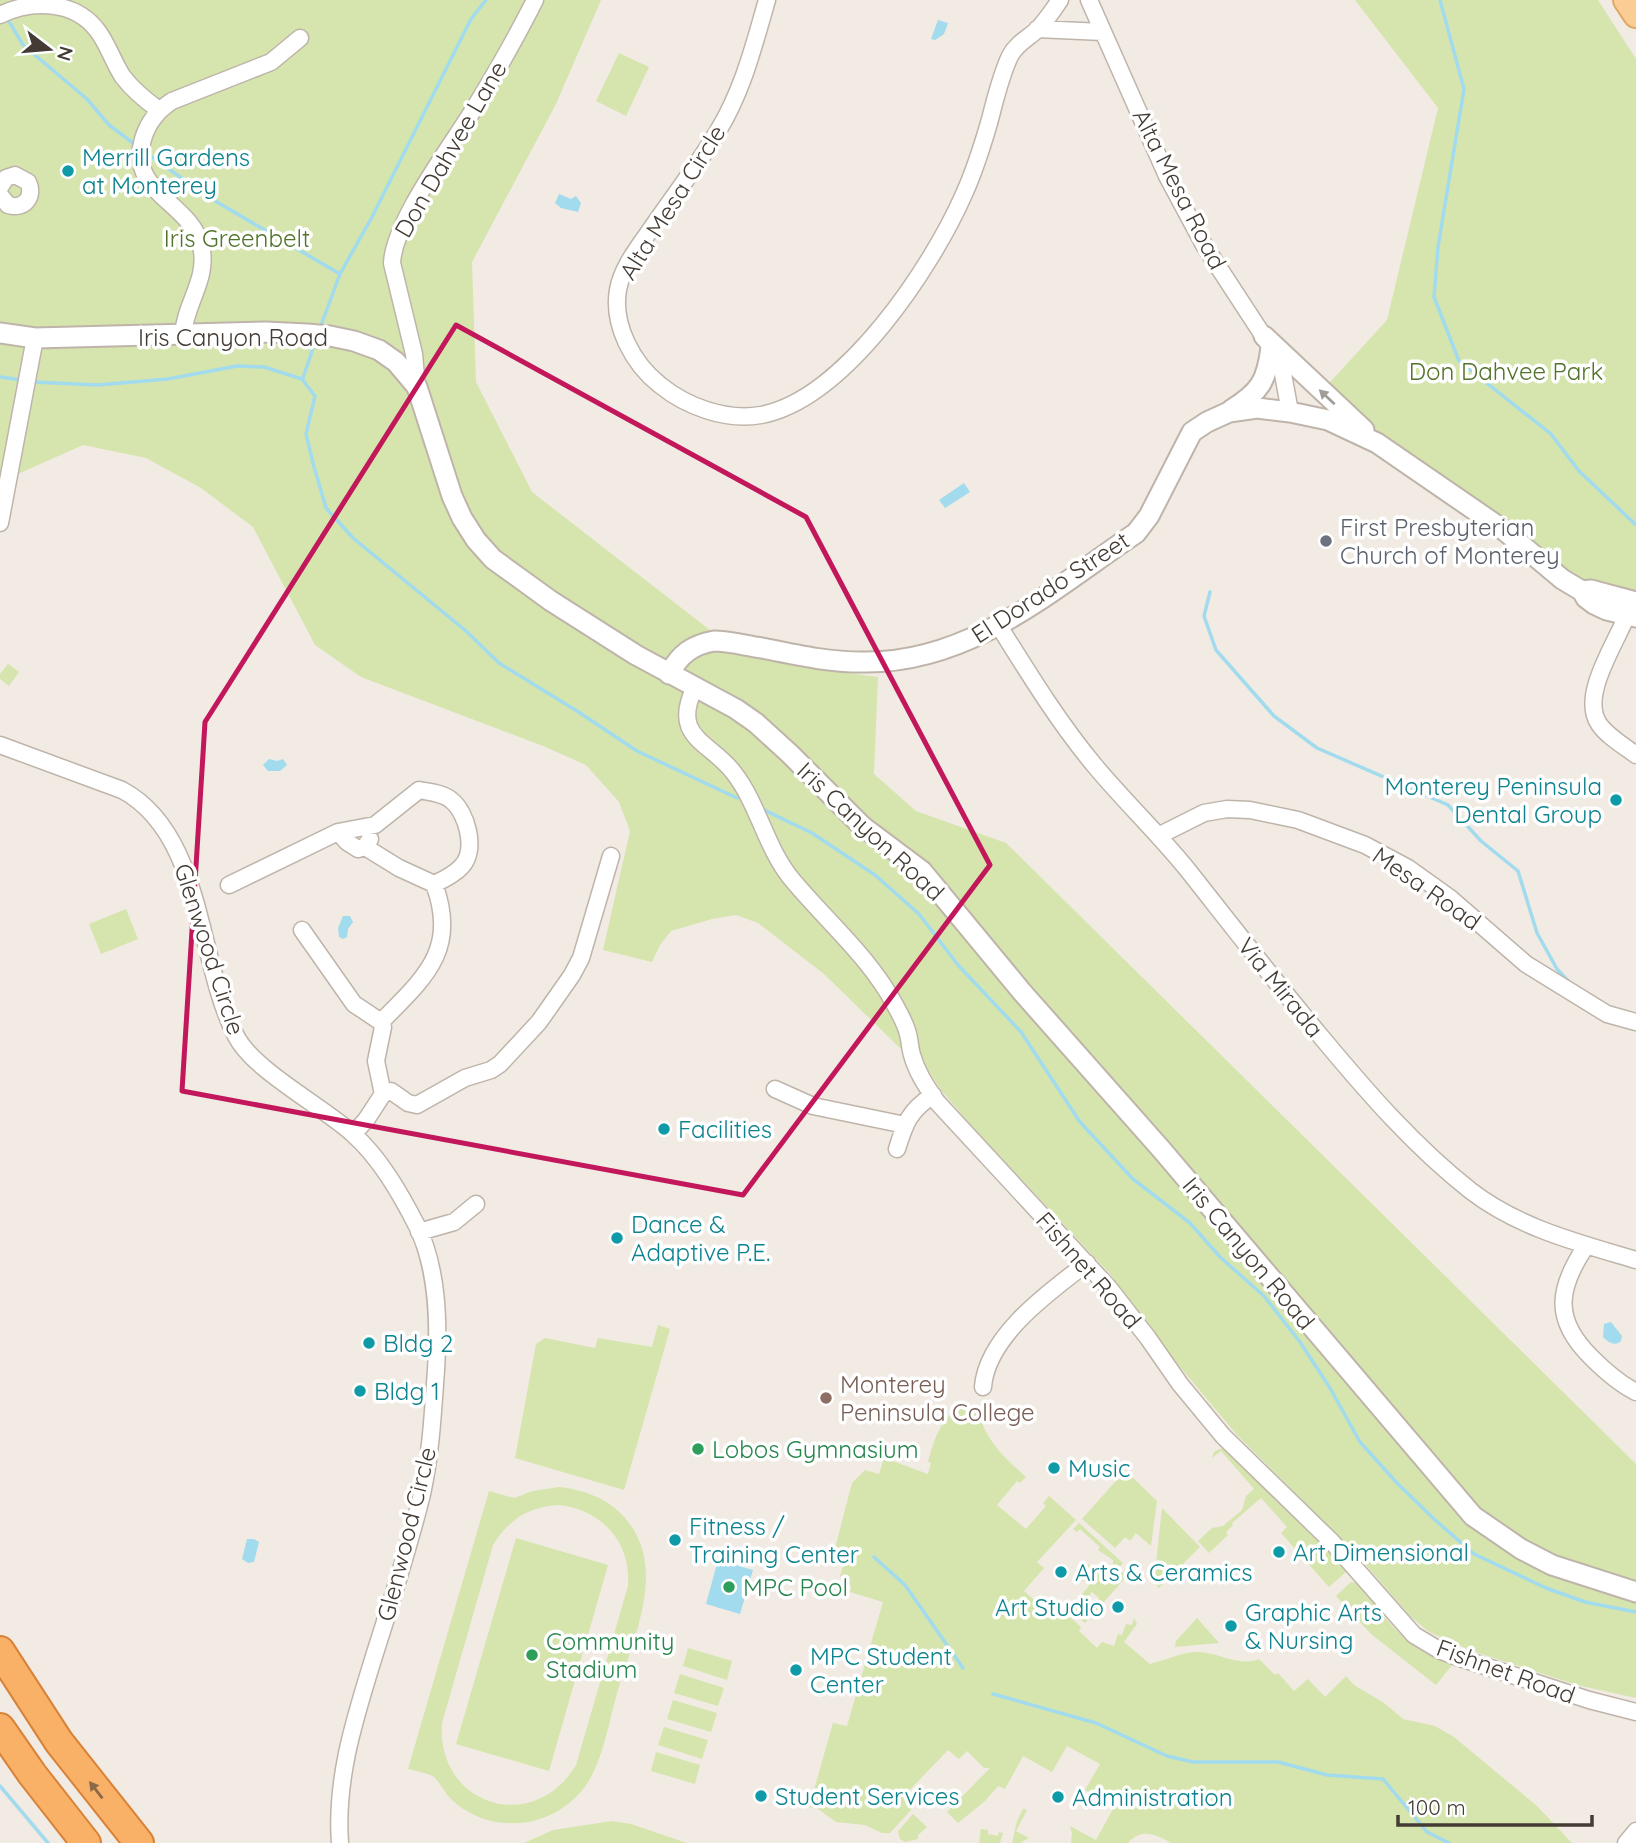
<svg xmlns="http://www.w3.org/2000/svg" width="1636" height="1843" font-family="Quicksand,sans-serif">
  <rect width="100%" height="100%" fill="#f1ebe4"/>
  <path fill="#d5e5ad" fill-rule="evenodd" d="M0,0H601L556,104L472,262L476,382L532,492L715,634L726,646L816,669L878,677L874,774L916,811L1006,843L1636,1464V1698L1577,1685L1472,1651L1429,1632L1410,1616L1359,1557L1237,1435L1176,1362L1109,1273L971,1125L941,1090L921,1059L904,1052L824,974L758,923L736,915L712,919L671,931L660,945L652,962L603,950L630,831L619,802L586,765L543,746L361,677L315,645L253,527L201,488L146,458L83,445L0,482Z
    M1355,0H1598L1636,59V610L1592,595L1321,392L1387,320L1438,108Z
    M619,53L649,67L626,116L596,101Z
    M8,664L19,672L9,686L0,679V674Z
    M126,909L138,939L101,954L89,924Z
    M658,1325L670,1329L624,1490L515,1458L536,1344L545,1338L595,1348L598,1338L652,1347Z
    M963,1405L978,1411C986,1441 1004,1457 1026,1477L1020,1483L1017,1481L997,1505L1026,1529L1046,1506L1043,1503L1049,1496L1076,1520L1037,1562L1044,1568L1024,1591L1047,1611L1054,1603L1081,1627L1079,1631L1097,1648L1102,1642L1114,1646L1118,1634L1122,1635L1126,1624L1132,1625L1134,1618L1137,1624L1124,1642L1150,1664C1166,1660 1182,1652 1199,1652C1220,1653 1239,1667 1259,1659L1275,1675L1278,1673L1294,1691L1308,1679L1325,1697L1346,1676L1354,1685L1384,1703L1403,1719L1435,1726L1454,1737L1537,1806L1572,1843H1171C1155,1834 1142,1828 1128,1843H1071L1072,1833L1070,1826L1096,1840L1114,1807L1085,1790L1100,1764L1067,1746L1052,1772L1023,1756L1005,1789L998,1786L985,1801L958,1823L947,1812L990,1768H984L967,1751L959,1759L948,1750L903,1797L912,1809L890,1833H882L865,1825L836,1822L818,1809L809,1807L833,1723L847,1726L883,1602L850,1592L851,1586L843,1584L845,1578L840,1576L845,1560L833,1556L852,1483L865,1470L879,1474L884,1458L928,1474L931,1463L928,1462C934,1439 941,1417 963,1405Z
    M1222,1448L1227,1449L1347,1569L1346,1572L1329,1587L1281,1533L1287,1527L1261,1498L1232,1523L1233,1525L1226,1532L1228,1535L1209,1553L1198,1541L1212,1528L1223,1526L1242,1510L1246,1496L1254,1489L1221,1451L1212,1458L1214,1452Z
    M1123,1473L1131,1476L1157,1501L1151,1546L1136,1533L1130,1541L1125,1537L1115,1548L1082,1519Z
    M559,1487C584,1490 608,1498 625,1518C668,1567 634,1636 618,1690C608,1723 603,1768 579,1794C563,1811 541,1822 518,1823C493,1825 468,1816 450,1798C444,1792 440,1782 434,1777C428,1773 415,1771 408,1769L489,1491L514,1498L533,1491ZM560,1505C603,1511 631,1542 628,1586L576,1765C534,1836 436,1806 442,1723L493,1545C509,1519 530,1506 560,1505Z
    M1162,1508L1200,1547L1159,1588L1154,1582Z
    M1079,1523L1123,1563L1118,1569L1127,1576L1085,1623L1081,1620L1099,1598L1092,1592L1073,1613L1069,1609L1089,1586L1078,1576L1088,1564L1102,1576L1113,1564V1560L1098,1550L1100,1547L1080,1529L1077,1532L1073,1529Z
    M516,1538L608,1565L549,1771L456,1744Z
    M1351,1582L1358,1583C1386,1619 1406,1651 1453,1664L1436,1685L1371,1634L1336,1596Z
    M1197,1618L1219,1643L1175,1647L1176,1641Z
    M688,1648L732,1661L727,1680L683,1666Z
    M680,1674L724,1688L718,1706L674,1693Z
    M673,1700L717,1713L711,1732L667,1719Z
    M664,1727L708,1740L702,1759L658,1745Z
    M656,1752L700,1765L695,1784L651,1771Z
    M1023,1809L1027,1810L1016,1831L1029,1838L1020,1843H1012L1017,1821Z
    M913,1814L927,1827L918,1835V1839L905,1842L900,1839L898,1831Z
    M612,1821L631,1824L687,1843H524L553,1830Z
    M981,1829L988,1830V1834L998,1836L999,1832L1003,1833L1000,1843H979Z"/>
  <path fill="#a1dbed" d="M938,20L948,23L944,34L935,40L931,39Z
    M559,194L571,199L576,196L581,203L578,212L561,208L555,203Z
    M964,483L970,492L945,508L939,500Z
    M269,759L277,761L283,759L287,765L280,771H268L263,765Z
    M343,916H350L353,922L348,929L347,937L343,939L339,937L338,928Z
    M1611,1322L1622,1336L1621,1341C1615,1347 1608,1342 1603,1337L1604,1324Z
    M247,1539H254L259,1542L254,1562L248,1563L242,1559Z
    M718,1560L753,1570L740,1614L706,1604Z"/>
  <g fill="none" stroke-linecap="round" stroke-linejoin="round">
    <path stroke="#a1dbed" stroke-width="3.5" d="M1440,0L1464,89L1438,247L1434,297L1459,361L1551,434L1579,471L1636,525
      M7,18L23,45L87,99L109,125L137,146
      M146,153L210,198L340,274
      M320,328L340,274L372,217L471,19L486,0
      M0,377L22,380
      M303,378L315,342
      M33,382L97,385L168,379L237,366L264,367L302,379L315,396L306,434L314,467L326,508L353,538L466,631L499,663L577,711L637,751L737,798
      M1210,592L1204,616L1216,650L1274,716L1317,748L1448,805L1481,841L1518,871L1537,933L1557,969L1569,982
      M760,808L812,833L875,875L919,914L958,965L1021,1032L1080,1122L1133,1179L1190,1223L1220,1257L1264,1296L1300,1342L1330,1388L1360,1442L1396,1482L1434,1519L1474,1554L1546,1588L1585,1602L1636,1612
      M874,1557L905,1585L963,1668
      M993,1694L1096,1723L1167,1756L1193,1762H1278L1327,1775L1383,1779L1427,1832L1449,1843
      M0,1786L48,1843"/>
    <defs>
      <path id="minor" d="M767,0C754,45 743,90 718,131C698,165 673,197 651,229C638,248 622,267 618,290C612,325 633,364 660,385C687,407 726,421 761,415C845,399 932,267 964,194C974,172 982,147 989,123C995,101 1000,77 1010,56C1016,44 1028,38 1037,30C1046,21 1053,10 1060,0
        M1089,0L1167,176L1204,245L1281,363L1290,412
        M0,15C31,0 74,0 97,30C108,44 113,62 123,77C133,90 145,100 159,110
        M1037,29L1103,32
        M0,187L6,178L15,175L28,182C35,197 24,210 8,205L0,195
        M183,335C185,303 209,279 201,246C191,202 127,193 143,139C148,122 158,110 172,101L271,62L300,38
        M417,387L414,354L392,263C394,222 449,149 472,112C494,76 516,38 535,0
        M0,523L35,338
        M1634,608L1628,612C1618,641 1579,695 1599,724C1607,736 1624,746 1636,755
        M999,626C1029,674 1059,723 1095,766C1125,802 1158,833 1187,869C1232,926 1276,983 1323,1039C1368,1093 1415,1147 1471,1191C1519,1228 1579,1243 1636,1260
        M695,687C670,738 710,741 734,773C758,804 766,847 790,877C825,920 869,956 895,1005C900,1014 906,1025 908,1034C910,1041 910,1049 912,1055C917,1073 927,1087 937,1102L1109,1288L1148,1338L1180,1384L1223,1436L1332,1542L1414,1635L1439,1650L1460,1658L1589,1700L1636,1712
        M0,745L122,790C204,834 197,961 236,1036C253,1070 322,1106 353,1134C380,1158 400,1193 417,1226C438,1269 439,1323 436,1370C433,1411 431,1453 422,1494C409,1547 392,1600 375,1653C356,1715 335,1777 340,1843
        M338,832L347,842L358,849L365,847L370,839
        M1160,835L1204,813L1227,809L1250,810L1298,820L1365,845L1408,868L1450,898L1526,964L1607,1014L1636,1022
        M365,847L399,868L434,884C459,950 424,978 381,1022
        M229,885L338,832L375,825L419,790C429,792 443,793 451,800C467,812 477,850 462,866C455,874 443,880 434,884
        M302,930L354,1004L381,1022L383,1027L376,1061L383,1094L391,1091L408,1103L417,1105L465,1078L491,1070L500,1064L539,1022L572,975L581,958L611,856
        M775,1089L813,1106L905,1125
        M353,1134L366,1120L383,1094
        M897,1149C905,1123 909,1111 933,1095
        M419,1232L454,1222L476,1204
        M1586,1246C1557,1289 1553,1320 1592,1358C1605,1371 1620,1384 1636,1392
        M983,1387C987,1336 1049,1292 1087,1263
        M1626,1843L1636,1831"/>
      <path id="tertiary" d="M0,333L35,338L266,332L307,334L330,336L354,341L379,350L396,362L417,387L452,496L462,518L476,540L493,559L551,601L636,655L736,709L756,723L790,754L862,826L922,871L1022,992L1161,1149L1473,1516L1521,1549L1552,1565L1636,1592
        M1264,336L1364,430
        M1231,410C1260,392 1267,381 1271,347
        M1582,591L1591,590L1636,602
        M669,674C680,654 692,645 714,641C730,641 746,646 762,648C796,655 832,663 867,662C972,662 1053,589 1136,533L1149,516L1192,432L1207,422L1229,412L1257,408L1290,412L1328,420L1377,443L1505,531L1562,579L1582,591L1586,598L1594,604L1607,610L1636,617"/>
      <path id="primary" d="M1626,0L1636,15"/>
      <path id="motorway" d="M0,1651L59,1742L139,1843
        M0,1728L32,1774L86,1843"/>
    </defs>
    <use href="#minor" stroke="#bfb4aa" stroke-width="19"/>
    <use href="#tertiary" stroke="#bfb4aa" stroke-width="23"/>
    <use href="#primary" stroke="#e0a664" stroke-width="28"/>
    <use href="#motorway" stroke="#d88237" stroke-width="32"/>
    <use href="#minor" stroke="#fff" stroke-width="16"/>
    <use href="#tertiary" stroke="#fff" stroke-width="19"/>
    <use href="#primary" stroke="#fbcc93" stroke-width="24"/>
    <use href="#motorway" stroke="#f9b067" stroke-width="28"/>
  </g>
  <defs><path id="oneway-solid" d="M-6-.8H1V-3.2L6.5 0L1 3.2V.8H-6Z" transform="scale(1.75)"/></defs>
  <use fill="#a19d9a" href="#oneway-solid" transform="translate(1327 397) rotate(-137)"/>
  <use fill="#8c6a48" href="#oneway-solid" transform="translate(96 1790) rotate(-128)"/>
  <path fill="none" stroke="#c2185b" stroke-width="5" stroke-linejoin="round" d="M456,325L806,517L990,865L743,1195L182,1091L205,722Z"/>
  <g fill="#0f9aa8" stroke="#fff" stroke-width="2.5">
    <circle cx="68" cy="171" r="7"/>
    <circle cx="1616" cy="800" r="7"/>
    <circle cx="664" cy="1129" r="7"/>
    <circle cx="617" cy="1238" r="7"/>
    <circle cx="369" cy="1343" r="7"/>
    <circle cx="360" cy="1391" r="7"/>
    <circle cx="1054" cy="1468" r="7"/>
    <circle cx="675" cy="1540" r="7"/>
    <circle cx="1279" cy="1552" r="7"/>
    <circle cx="1061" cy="1572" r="7"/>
    <circle cx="1118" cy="1607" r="7"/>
    <circle cx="1231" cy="1626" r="7"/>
    <circle cx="796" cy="1670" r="7"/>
    <circle cx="761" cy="1796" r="7"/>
    <circle cx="1058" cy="1797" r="7"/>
  </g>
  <circle fill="#6b7280" stroke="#fff" stroke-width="2.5" cx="1326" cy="541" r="7"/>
  <circle fill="#8d6e63" stroke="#fff" stroke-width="2.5" cx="826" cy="1398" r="7"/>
  <g fill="#2e9e5b" stroke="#fff" stroke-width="2.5">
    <circle cx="698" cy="1449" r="7"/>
    <circle cx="729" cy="1587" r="7"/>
    <circle cx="532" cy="1655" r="7"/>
  </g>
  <g text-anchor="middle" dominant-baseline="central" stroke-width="7" stroke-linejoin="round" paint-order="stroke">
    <g font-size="24" fill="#433b34" stroke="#fff">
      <text transform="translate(450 149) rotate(-60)">Don Dahvee Lane</text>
      <text transform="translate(1180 189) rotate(63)">Alta Mesa Road</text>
      <text transform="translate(672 202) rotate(-58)">Alta Mesa Circle</text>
      <text x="233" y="337">Iris Canyon Road</text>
      <text transform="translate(1050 587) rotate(-33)">El Dorado Street</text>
      <text transform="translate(871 831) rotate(43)">Iris Canyon Road</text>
      <text transform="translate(1427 888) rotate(35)">Mesa Road</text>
      <text transform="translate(210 949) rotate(72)">Glenwood Circle</text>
      <text transform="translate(1281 987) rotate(51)">Via Mirada</text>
      <text transform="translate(1249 1253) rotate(50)">Iris Canyon Road</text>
      <text transform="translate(1089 1270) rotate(49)">Fishnet Road</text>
      <text transform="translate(406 1534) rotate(-76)">Glenwood Circle</text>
      <text transform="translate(1506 1671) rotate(20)">Fishnet Road</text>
    </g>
    <g font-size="24" fill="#0d838f" stroke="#fff" text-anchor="start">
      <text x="82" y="157">Merrill Gardens<tspan x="82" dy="28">at Monterey</tspan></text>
      <text x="1602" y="786" text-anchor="end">Monterey Peninsula<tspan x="1602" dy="28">Dental Group</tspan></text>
      <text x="678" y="1129">Facilities</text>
      <text x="631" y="1224">Dance &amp;<tspan x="631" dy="28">Adaptive P.E.</tspan></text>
      <text x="383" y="1343">Bldg 2</text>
      <text x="374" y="1391">Bldg 1</text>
      <text x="1068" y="1468">Music</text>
      <text x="689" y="1526">Fitness /<tspan x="689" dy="28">Training Center</tspan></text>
      <text x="1293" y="1552">Art Dimensional</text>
      <text x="1075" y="1572">Arts &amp; Ceramics</text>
      <text x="1104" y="1607" text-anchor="end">Art Studio</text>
      <text x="1245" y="1612">Graphic Arts<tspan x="1245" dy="28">&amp; Nursing</tspan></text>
      <text x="810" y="1656">MPC Student<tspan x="810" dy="28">Center</tspan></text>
      <text x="775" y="1796">Student Services</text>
      <text x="1072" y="1797">Administration</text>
    </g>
    <g font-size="24" fill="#51732a" stroke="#fff">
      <text x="237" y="238">Iris Greenbelt</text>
      <text x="1506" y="371">Don Dahvee Park</text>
    </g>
    <g font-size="24" fill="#5b616d" stroke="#fff" text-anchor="start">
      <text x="1340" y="527">First Presbyterian<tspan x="1340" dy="28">Church of Monterey</tspan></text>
    </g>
    <g font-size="24" fill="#785e54" stroke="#fff" text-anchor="start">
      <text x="840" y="1384">Monterey<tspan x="840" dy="28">Peninsula College</tspan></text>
    </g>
    <g font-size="24" fill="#27864d" stroke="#fff" text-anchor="start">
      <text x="712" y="1449">Lobos Gymnasium</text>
      <text x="743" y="1587">MPC Pool</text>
      <text x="546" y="1641">Community<tspan x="546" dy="28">Stadium</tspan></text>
    </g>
  </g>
  <g transform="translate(49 49) rotate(106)" stroke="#ffffff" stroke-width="5" paint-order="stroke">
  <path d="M0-5L12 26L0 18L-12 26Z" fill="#433b34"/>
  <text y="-10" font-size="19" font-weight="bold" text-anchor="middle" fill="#433b34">N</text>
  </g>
  <path d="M1398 1815v10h194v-10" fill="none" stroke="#433b34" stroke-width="3.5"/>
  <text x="1408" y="1815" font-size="21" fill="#433b34" stroke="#ffffff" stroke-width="5" paint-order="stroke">100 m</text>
</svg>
